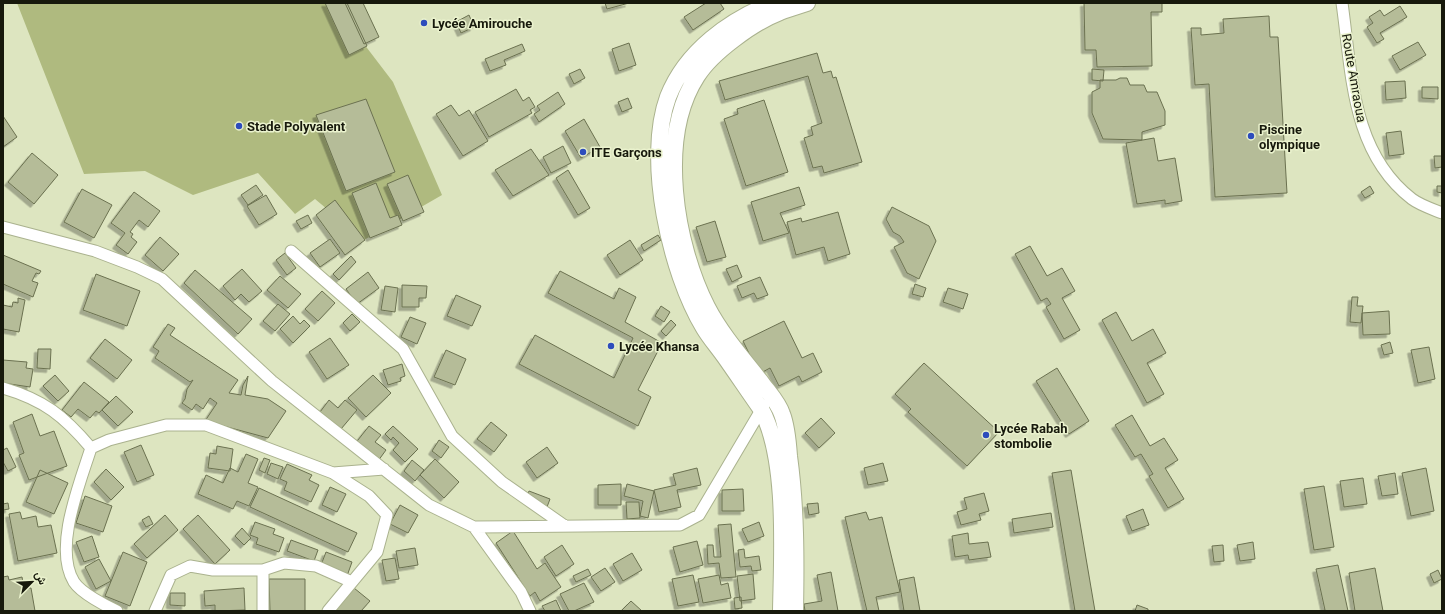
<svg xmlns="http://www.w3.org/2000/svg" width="1445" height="614" font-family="Roboto,Vazirmatn,sans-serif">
  <defs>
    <filter id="shadow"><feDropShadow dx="-3.5" dy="3.5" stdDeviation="0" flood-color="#0004"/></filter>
  </defs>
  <rect width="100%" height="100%" fill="#dde5c0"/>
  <path fill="#afba7f" d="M17,3H345L364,44L393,82L442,195L364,240L315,199L295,214L258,173L193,195L145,171L84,174Z"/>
  <path fill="#b5bc98" stroke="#6b7150" filter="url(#shadow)" d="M325,3H347L367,46L349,55Z
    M345,3H363L379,37L364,44Z
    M605,3H629L607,9Z
    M706,3H720L724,9L693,30L684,17Z
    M1084,3H1162V12H1151L1152,66L1097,67L1096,50H1085Z
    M1400,6L1407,17L1380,33L1384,39L1377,43L1367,27L1373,23L1369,17L1380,10L1384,16Z
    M469,15L474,27L461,33L456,22Z
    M1269,16L1270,37H1278L1287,193L1215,197L1209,84L1195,85L1191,28H1201V35L1224,33L1223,19Z
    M1418,42L1426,55L1400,70L1392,56Z
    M629,43L636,65L619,71L612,49Z
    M522,44L525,51L504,60L506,65L490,71L485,59Z
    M817,53L823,73L831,71L833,78L836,77L862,162L824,173L822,166L813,168L804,138L813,135L811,127L822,123L808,76L725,100L719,81Z
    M580,69L585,78L574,84L569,74Z
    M1092,69L1104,70L1103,81L1092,80Z
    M1120,78H1127L1130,85H1144L1147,92H1157L1165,111V125L1142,132V140L1103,139L1092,113V92L1100,88V80H1116Z
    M1405,81L1406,98L1386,100L1385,82Z
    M1422,87H1438V99L1422,98Z
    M516,89L523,101L529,97L535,107L530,110L532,113L489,137L475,112Z
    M558,92L565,104L539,122L534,114L540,110L537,106Z
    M628,98L632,108L622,112L618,102Z
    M366,99L395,172L346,191L316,115Z
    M764,100L788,172L746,186L724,119L738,114L737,109Z
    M451,105L459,116L469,110L488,141L463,156L436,114Z
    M3,116L17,137L3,147Z
    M584,119L600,147L581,158L565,131Z
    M1401,131L1404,154L1389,156L1386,133Z
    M1154,138L1158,161L1175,158L1182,201L1165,204V200L1137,204L1126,143Z
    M563,146L571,163L551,173L543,157Z
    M531,149L549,175L513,196L495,170Z
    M32,153L58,175L34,204L8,182Z
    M1434,156H1442V167L1435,168Z
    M568,170L590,208L578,215L556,178Z
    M408,175L424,212L403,221L387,184Z
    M376,183L390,218L398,215L402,225L370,238L352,193Z
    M256,185L263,195L248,205L241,195Z
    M1370,186L1374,193L1365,198L1361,192Z
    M1437,186H1442V193L1437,192Z
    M799,187L805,205L780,213L789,233L763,241L751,202Z
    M82,189L112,205L94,238L64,222Z
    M134,192L160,211L148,227L139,220L130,232L133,234L131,237L137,242L128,254L116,245L125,233L111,223Z
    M266,195L277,214L259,225L247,206Z
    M335,200L365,240L345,255L316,215Z
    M892,207L929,226L936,241L919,279L907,273L894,247L904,242L900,236L893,232L886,219Z
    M838,212L850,254L828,261L824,247L796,255L787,222L801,218L802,222Z
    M308,215L312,223L301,229L296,221Z
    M715,221L726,257L707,262L696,227Z
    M658,235L661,240L644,251L641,245Z
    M160,237L179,254L163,271L145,255Z
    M330,239L340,253L320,267L310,253Z
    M630,240L643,260L620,275L607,255Z
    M1030,246L1047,276L1062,268L1075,291L1062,298L1080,330L1064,339L1046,307L1051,304L1047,298L1041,301L1015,254Z
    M285,253L296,268L287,275L276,260Z
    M3,255L41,271L39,274L36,273L32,281L38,283L33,297L3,284Z
    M351,256L356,262L339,280L333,274Z
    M737,265L742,277L732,282L726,269Z
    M242,269L262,291L249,302L241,294L235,300L223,286Z
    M195,270L252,319L238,334L184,283Z
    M560,271L614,299L619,288L636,297L625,322L662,343L638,390L651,397L638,426L519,364L535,335L614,378L633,338L548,293Z
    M368,272L379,288L357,304L346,289Z
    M96,274L140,291L127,326L83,310Z
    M280,276L301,294L288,308L267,290Z
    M760,277L768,295L757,299L754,293L742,298L737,286Z
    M915,284L926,288L923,297L912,294Z
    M402,285L427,286L426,298H419V307H402Z
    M385,286L398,288L395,312L381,310Z
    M948,288L968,294L963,309L943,302Z
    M322,291L335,303L318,321L305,309Z
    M456,295L481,306L472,326L447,316Z
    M1352,297H1358L1357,306H1363L1361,323L1350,322Z
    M18,298L25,300L19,332L3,329V305L12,307L13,302L18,303Z
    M278,304L290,314L275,331L263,321Z
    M661,306L670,312L664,322L655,316Z
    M1389,311L1390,334L1363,335L1362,313Z
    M1116,312L1132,341L1153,329L1166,353L1147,363L1164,394L1147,403L1102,320Z
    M352,314L360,322L350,331L343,323Z
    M293,316L300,324L304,320L310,326L293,343L280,329Z
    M410,317L426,323L417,344L401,337Z
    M671,320L676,325L666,336L661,331Z
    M784,321L802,358L813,353L822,372L802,382L799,376L779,386L770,368L759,374L743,341Z
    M168,324L175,328L170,335L238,380L229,393L241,395L243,385L248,376L245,395L268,399L286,411L268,438L205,421L217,403L210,398L203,409L196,404L192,410L182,403L185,399L187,389L193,380L190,382L155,358L159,351L153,347Z
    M330,338L349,365L327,379L309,352Z
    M105,339L132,360L117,379L90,358Z
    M1390,342L1393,353L1384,355L1381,345Z
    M1429,347L1435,379L1418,383L1411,350Z
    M38,349H51L50,369L37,368Z
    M446,350L466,359L455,385L434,377Z
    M3,360L27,362L26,368L33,369L30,387L3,383Z
    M924,363L999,432L967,466L908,412L911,409L895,394Z
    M402,364L405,376L400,378L401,381L388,385L383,370Z
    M1057,368L1089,421L1069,434L1036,381Z
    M55,375L69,391L58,401L43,386Z
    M373,375L391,393L366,417L348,398Z
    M84,382L109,402L99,413L96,411L90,418L78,409L71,417L62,410Z
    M116,396L133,412L118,426L102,410Z
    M329,400L338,408L345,400L357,410L341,429L320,412Z
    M32,414L40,436L54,431L67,466L29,480L19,455L24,453L13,422Z
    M1132,415L1150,446L1164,438L1178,460L1165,468L1184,499L1168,508L1149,476L1153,474L1141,454L1135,457L1115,425Z
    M821,418L835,433L819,448L805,433Z
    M491,422L507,435L494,452L477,439Z
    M369,426L381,435L375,442L386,450L378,461L354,445Z
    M393,426L418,449L405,462L393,450L399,443L393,437L391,440L385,434Z
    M439,440L449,447L441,458L432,451Z
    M141,445L154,475L137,482L124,452Z
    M217,446L233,449L230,471L208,468L210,453L216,454Z
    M547,447L558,463L537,478L526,462Z
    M7,448L16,467L8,471L3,462V450Z
    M246,454L258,459L248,483L258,487L249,506L237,501L233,509L198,494L206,475L223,483L230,468L238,472Z
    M264,458L270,460L265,473L259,470Z
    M435,459L459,482L444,498L420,475Z
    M412,460L424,470L415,481L404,471Z
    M271,463L283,467L278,479L267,474Z
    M883,463L888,481L868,485L864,468Z
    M287,464L312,475L309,480L319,485L311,502L284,490L287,482L280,479Z
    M697,468L701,485L677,490L681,507L659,512L654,490L676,485L673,474Z
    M1426,468L1434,511L1411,516L1402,473Z
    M106,469L124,487L111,500L94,482Z
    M40,470L68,483L54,514L26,502Z
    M1071,470L1095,611H1075L1052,473Z
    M1395,473L1398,494L1382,496L1378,476Z
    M1363,478L1367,504L1344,507L1340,481Z
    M621,484V505H598V485Z
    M627,484L654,491L648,518L640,516L643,501L624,496Z
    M1324,486L1334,547L1314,550L1304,489Z
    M330,487L346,494L337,512L322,505Z
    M259,488L357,533L348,552L250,507Z
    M743,489L744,511H722V490Z
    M529,491L550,499L547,507L526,498Z
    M984,493L989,511L979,514L981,520L961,525L957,512L967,509L964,498Z
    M85,496L112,506L103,532L76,523Z
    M626,502H639L640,518L627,519Z
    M8,503L9,509L3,510V504Z
    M818,503L819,513L809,515L807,504Z
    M400,505L418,515L408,533L390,524Z
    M1143,509L1149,525L1132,531L1126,516Z
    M20,512L22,519L36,516L38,527L51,525L57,553L18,561L9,514Z
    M866,512L869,520L882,517L900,592L876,597L879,611H867L845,517Z
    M1051,513L1053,527L1014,533L1012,519Z
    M165,515L178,530L147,558L134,544Z
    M198,515L230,550L215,564L183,529Z
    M149,516L153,524L146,527L142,520Z
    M255,522L275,529L273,534L284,538L279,552L256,544L258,538L250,535Z
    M759,522L764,536L748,542L742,529Z
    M731,524L736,577L721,578L719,563L708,564L707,545H713L714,557H721L718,525Z
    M242,528L251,538L244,545L235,536Z
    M513,531L537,569L545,563L561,587L540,601L535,592L530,596L496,543Z
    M968,533L969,544L988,542L991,557L969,560L968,555L955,557L952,536Z
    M92,536L99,557L84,562L76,542Z
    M291,540L318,550L314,561L287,551Z
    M697,541L703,565L680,572L673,547Z
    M1253,542L1255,559L1240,561L1237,545Z
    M562,545L574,564L556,576L544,557Z
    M1223,545L1224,561L1214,562L1212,546Z
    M415,548L418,565L399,568L396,551Z
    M744,549L745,558L759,556L761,570L752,571L751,566L740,567L738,550Z
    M123,552L147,562L130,606L105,596Z
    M326,552L352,562L347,576L321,565Z
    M632,553L642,570L623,581L613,564Z
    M395,558L399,579L386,581L382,560Z
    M99,559L111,581L96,589L85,567Z
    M1338,565L1348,611H1320L1325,610L1316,569Z
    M605,568L615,582L601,591L591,577Z
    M1375,568L1383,611H1355L1349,573Z
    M588,569L591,575L576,582L573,576Z
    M1438,570L1442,579L1434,583L1430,574Z
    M831,572L838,611H805L804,604L822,601L817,575Z
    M753,574L755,599L740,601L737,576Z
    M693,575L699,602L678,606L672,579Z
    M719,575L721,585L728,583L731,598L703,603L698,579Z
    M8,576L9,580L22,577L24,588H31L35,611H3V577Z
    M914,577L920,611H904L899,580Z
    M269,579H305V611H270Z
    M584,583L594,602L574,611H569L560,594Z
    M244,588L245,610L215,611V605L205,606L204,591Z
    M354,588L370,601L361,611H338L336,609Z
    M170,593H185V606L170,605Z
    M741,597L742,608L735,609L734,598Z
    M556,600L561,611H545L542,606Z
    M631,601L642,611H621Z
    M1137,605L1148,609V611H1135Z"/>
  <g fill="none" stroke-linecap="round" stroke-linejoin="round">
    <defs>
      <path id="minor" d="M1342,3C1352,73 1351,152 1412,199C1420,205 1432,209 1442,213
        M3,227L95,251L137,267L162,279L272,381L429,505L474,527L680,525L699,515L764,405
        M291,251L403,349L452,436L502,482L565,526
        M3,388C44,400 64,416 91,448
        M333,473L384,469
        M474,527L521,592L530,611
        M263,570L284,563L316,566L352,582
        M117,611C106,606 81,593 74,582C53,548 80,483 91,448L109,440L166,425H206L333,473L369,496L387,515L377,552L328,611
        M155,611L171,575L190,566L213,570H263V611"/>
      <path id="secondary" d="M773,3C730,20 686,51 668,97C645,159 670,272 704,328C710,338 718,347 725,357C737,374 749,392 761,409C788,458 782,554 781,611
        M795,611C796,559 796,507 789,456C788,442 787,427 782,414C778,402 768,392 761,382C742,358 721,334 707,307C675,244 657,138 697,76C712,52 754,22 780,12C789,8 798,6 807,3"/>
    </defs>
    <use href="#minor" stroke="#aab28e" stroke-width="13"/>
    <use href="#secondary" stroke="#aab28e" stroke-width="18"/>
    <use href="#minor" stroke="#fff" stroke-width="11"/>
    <use href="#secondary" stroke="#fff" stroke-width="16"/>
  </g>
  <g fill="#2d4cbc" stroke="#eaf2cd" stroke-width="1.5">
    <circle cx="424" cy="23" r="4"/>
    <circle cx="239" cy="126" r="4"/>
    <circle cx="1251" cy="136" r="4"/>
    <circle cx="583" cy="152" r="4"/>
    <circle cx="611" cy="346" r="4"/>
    <circle cx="986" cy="435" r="4"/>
  </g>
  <g text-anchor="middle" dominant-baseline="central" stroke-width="3" stroke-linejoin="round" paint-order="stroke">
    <g font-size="13" font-weight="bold" fill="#17190c" stroke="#eaf2cd" text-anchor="start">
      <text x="432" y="23">Lycée Amirouche</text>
      <text x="247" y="126">Stade Polyvalent</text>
      <text x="1259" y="129">Piscine<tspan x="1259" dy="15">olympique</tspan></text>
      <text x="591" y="152">ITE Garçons</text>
      <text x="619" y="346">Lycée Khansa</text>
      <text x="994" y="428">Lycée Rabah<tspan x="994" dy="15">stombolie</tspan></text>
    </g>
    <g font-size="13" fill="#17190c" stroke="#eaf2cd">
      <text transform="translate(1354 78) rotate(80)">Route Amraoua</text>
    </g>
  </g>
  <rect width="1445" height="614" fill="none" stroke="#17190c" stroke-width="8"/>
  <g transform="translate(32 582) rotate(66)" stroke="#eaf2cd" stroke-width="3" paint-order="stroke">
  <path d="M0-3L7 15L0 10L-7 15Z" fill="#17190c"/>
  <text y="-6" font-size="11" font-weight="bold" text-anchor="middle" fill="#17190c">ش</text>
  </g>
</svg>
